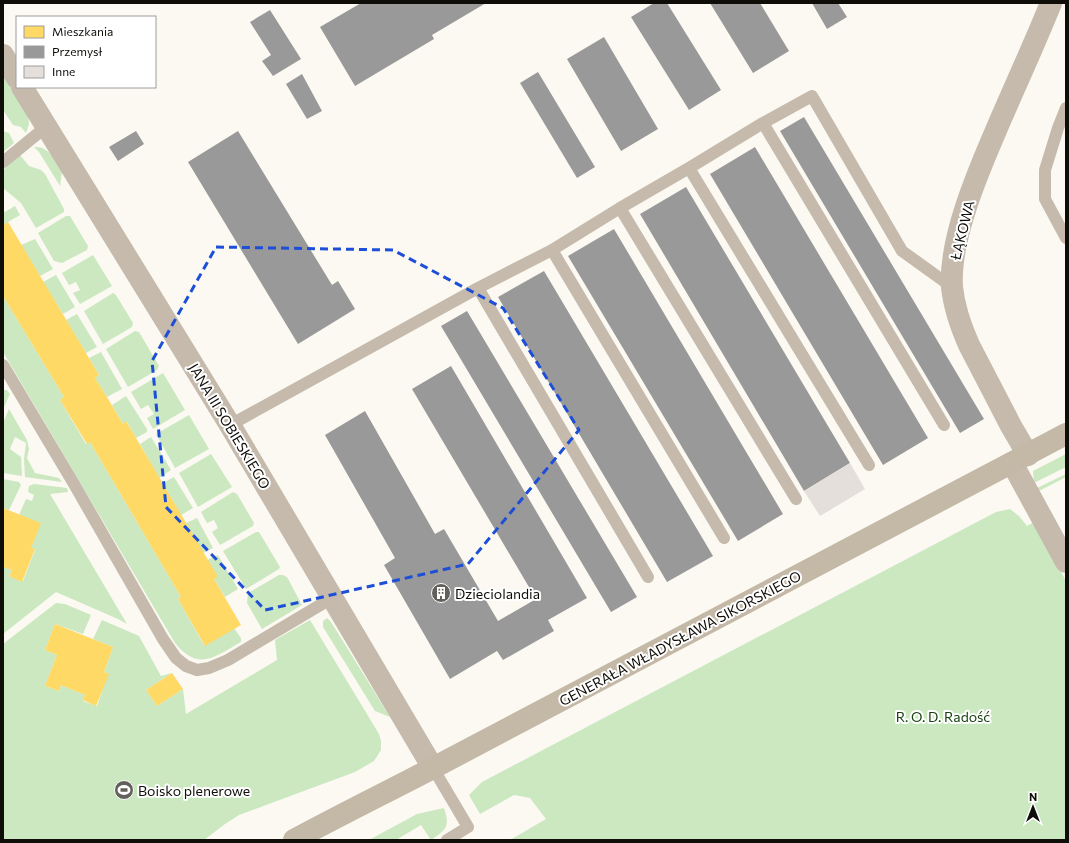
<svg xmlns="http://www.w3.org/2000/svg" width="1069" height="843" font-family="Commissioner,sans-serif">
  <rect width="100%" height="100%" fill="#fbf9f1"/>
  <path fill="#cbe8c1" d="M3,74L28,115L29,124L26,133L21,127L13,125L3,110Z
    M3,131L9,133L14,143L3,152Z
    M34,147C49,146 55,160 62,172L60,186L39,152Z
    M20,155L29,166L41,170L45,174L64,209V212L36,228L21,203L3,188V170Z
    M15,206L20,215L3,225V213Z
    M66,216H70L88,246L87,250L62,263L54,261L38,233Z
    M35,239L53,269L40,276L21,245Z
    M93,255L112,286L80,304L73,293L80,290L76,282L69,285L62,273Z
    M56,275L75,307L63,314L43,282Z
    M113,293L116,295L133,323L132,327L103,344L84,311Z
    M3,296L64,397L60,400L86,444L90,442L181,597L178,599L204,645L234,628L241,638V642C214,657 199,672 175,643L3,352Z
    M77,314L97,347L86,353L66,320Z
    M135,331L139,332L159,366L157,370L128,387L106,349Z
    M101,352L122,389L107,397L95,378L99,375L89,358Z
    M163,373L185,410L153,429L147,418L154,414L148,405L141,409L131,392Z
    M3,390H7L10,394L3,409Z
    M126,396L147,429V432L136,438L127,422L123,424L112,405Z
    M9,409L27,440L29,449L27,458L35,473L59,478L62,482L25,477L24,459L26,443L15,437L10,449L21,457L22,476L3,473V423Z
    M189,415L209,449L175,468L156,434Z
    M151,437L171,470L159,478L140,444Z
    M211,454L232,487L198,507L179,473Z
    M1066,454V467L1034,483L1033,471Z
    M1066,474V477L1037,492L1035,489Z
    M174,477L193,508L181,515L163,483Z
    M3,479L19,482L21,485L9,510L3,508Z
    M34,484L67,488L68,492L50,494L127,624L118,619L56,592L3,634V567L12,570L9,576L23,581L35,550L31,548L19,515L26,499L32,501L34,495L28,492L29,486Z
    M233,492L237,494L254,523L253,526L220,545L212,532L218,528L214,520L207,523L201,512Z
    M1010,509L1019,516L1027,526L1034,522L1066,581V840H510L546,819L530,798L514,795L480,814L469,795L482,782L996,512Z
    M197,518L213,548L203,553L186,523Z
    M256,532H259L280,567L279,569L246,589L223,551Z
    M218,555L238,589L225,597L214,579L207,560Z
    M279,575H283L287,577L302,605L262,629L247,603L248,593Z
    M56,603L65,604L91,615L83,634L55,624L45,650L57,655L45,686L59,691L61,685L85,695L83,701L97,706L108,674L104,672L113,647L93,639L102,620L139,636L161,676L172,673L146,690L157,706L183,689L186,714L277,660L275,640L310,620L379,734L381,741V750L374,761L355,772L239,815L225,824L204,840H3V644Z
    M327,618L331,622L390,717L375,711L323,627V621Z
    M444,808C450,827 447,829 431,840L421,825L396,840H369L417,814Z"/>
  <path fill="#ffd966" d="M8,222L99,375L95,378L107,397L123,424L126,421L218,577L214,579L241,625L205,646L178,599L181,597L90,442L87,444L60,400L64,397L3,296V225Z
    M3,508L41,523L31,548L35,549L22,582L9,576L12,570L3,567Z
    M55,624L113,647L104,672L109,674L96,706L83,700L85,695L61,685L59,691L45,686L57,655L45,650Z
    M172,673L183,689L157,706L146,690Z"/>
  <path fill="#999" d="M361,3H486L432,35L434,39L355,86L320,27Z
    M654,3H667L721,90L689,110L631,17Z
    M710,3H760L789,51L753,73Z
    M812,3H838L847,17L827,29Z
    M270,10L301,59L273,76L262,61L271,55L250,22Z
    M604,37L658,129L621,151L567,59Z
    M538,72L595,167L577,178L520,83Z
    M302,74L322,111L307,119L286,84Z
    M804,117L984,419L960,433L780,131Z
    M136,131L144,144L118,161L109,147Z
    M238,131L332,285L338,281L355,309L298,344L188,162Z
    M755,147L928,438L883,465L710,174Z
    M686,187L850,463L804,491L640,214Z
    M614,229L783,514L738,541L568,256Z
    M544,271L713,556L667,582L498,297Z
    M467,311L637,597L611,612L441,326Z
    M451,366L587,598L548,620L554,631L503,660L497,651L450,679L384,565L395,558L325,435L365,411L435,534L444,529L498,621L536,599L412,389Z"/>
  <path fill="#e4dfda" d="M850,463L865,489L820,516L804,491Z"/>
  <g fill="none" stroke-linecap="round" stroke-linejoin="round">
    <path stroke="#c5baac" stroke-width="12" d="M1066,108L1058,128L1045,170V199L1066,238
      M763,123L944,425
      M3,162L47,126
      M689,168L869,465
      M620,208L796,499
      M552,250L724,538
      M478,288L648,577
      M3,365L74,484L163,639L176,658L186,666L197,670L209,668L228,660L332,598
      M230,425L478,288L552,250L620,208L689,168L763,123L812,96L902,251L952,287
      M433,768L468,827L447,840"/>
    <path stroke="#c5baac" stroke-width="22" d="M3,55L17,78
      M22,87L230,425L433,768
      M1028,455L1011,426L969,345C961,327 954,307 952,287C949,239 978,172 997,128C1015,86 1034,45 1051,3
      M1012,463L1066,562"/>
    <path stroke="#c4b8a7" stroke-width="22" d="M294,840C340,815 387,792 433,768L1066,434"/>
  </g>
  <path fill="none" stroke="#1d4ed8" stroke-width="3" stroke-dasharray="8 5" stroke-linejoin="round" d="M216,247L393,250L503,308L579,430L468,564L265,610L166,507L152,361Z"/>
  <defs>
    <symbol id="building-disc" viewBox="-11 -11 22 22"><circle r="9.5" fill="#62605a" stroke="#fff"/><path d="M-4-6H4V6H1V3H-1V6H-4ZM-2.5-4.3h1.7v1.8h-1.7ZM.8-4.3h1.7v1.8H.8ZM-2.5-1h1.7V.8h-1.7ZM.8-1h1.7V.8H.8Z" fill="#fff"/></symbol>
    <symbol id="stadium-disc" viewBox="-11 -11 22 22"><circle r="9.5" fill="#62605a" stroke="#fff"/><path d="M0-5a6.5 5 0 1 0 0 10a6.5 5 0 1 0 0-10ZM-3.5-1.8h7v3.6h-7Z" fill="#fff"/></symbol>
  </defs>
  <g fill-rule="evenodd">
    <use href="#building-disc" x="430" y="582" width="22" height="22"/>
    <use href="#stadium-disc" x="113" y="779" width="22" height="22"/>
  </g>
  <g text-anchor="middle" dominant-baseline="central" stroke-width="4" stroke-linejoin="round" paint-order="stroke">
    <g font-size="14" fill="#0f0d08" stroke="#fff">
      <text transform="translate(962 230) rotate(-76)">ŁĄKOWA</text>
      <text transform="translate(230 426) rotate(59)">JANA III SOBIESKIEGO</text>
      <text transform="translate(680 638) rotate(-28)">GENERAŁA WŁADYSŁAWA SIKORSKIEGO</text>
    </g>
    <g font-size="14" fill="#0f0d08" stroke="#fff" text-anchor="start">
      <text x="455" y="593">Dzieciolandia</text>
      <text x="138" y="790">Boisko plenerowe</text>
    </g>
    <g font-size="14" fill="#174010" stroke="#fff">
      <text x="943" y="716">R. O. D. Radość</text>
    </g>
  </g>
  <rect width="1069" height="843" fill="none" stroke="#0f0d08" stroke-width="8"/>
  <rect x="16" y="16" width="140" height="72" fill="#ffffff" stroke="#9f9e9c"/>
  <rect x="24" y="26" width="20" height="12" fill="#ffd966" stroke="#9f9e9c"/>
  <text x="52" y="36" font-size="12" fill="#0f0d08">Mieszkania</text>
  <rect x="24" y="46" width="20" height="12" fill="#999999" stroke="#9f9e9c"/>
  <text x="52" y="56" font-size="12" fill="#0f0d08">Przemysł</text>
  <rect x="24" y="66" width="20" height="12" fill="#e4dfda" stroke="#9f9e9c"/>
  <text x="52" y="76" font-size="12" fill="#0f0d08">Inne</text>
  <g transform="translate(1033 807)" stroke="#ffffff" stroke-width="3" paint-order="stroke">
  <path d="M0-3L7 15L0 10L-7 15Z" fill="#0f0d08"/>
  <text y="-6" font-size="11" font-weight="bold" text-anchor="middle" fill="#0f0d08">N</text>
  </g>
</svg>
